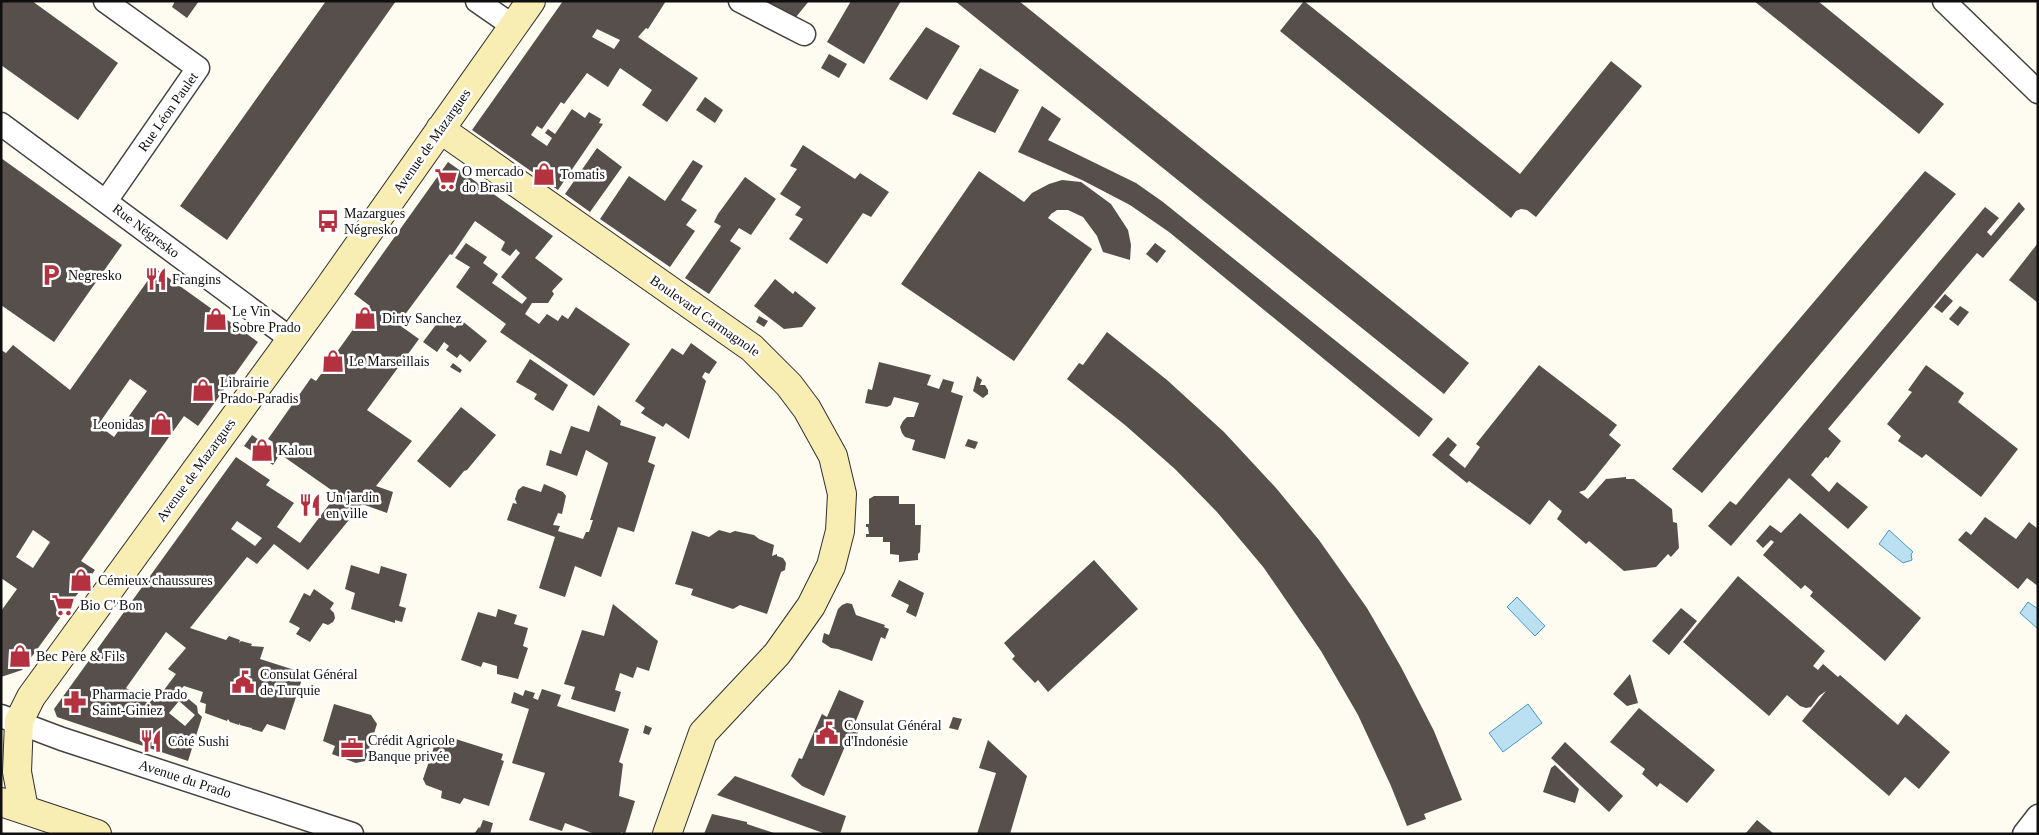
<svg xmlns="http://www.w3.org/2000/svg" width="2039" height="835" font-family="'Times New Roman',serif">
  <rect width="100%" height="100%" fill="#fefbf1"/>
  <path fill="#bae0f1" stroke="#4798c2" d="M1889,530L1913,552L1911,554L1912,560L1903,563L1879,544Z
    M1517,597L1545,626L1535,636L1507,607Z
    M2028,602L2038,609V629L2020,613Z
    M1528,704L1542,723L1503,752L1489,733Z"/>
  <path fill="#564f4c" fill-rule="evenodd" d="M1,1H32L118,63L78,120L1,65Z
    M175,1H199L187,18L172,7Z
    M326,1H396L227,240L180,206Z
    M563,1H666L648,29L646,28L638,37L698,78L667,122L642,105L652,90L620,68L608,87L587,73L564,104L561,102L542,129L537,126L531,135L547,146L552,138L545,133L548,129L555,134L572,109L585,118L589,112L601,119L599,123L603,124L558,190L472,130ZM597,29L620,40L614,49L592,37Z
    M752,1H809L792,22Z
    M851,1H901L864,64L827,42Z
    M955,1H1019L1469,363L1444,394Z
    M1304,1L1520,174L1611,61L1642,86L1536,217L1527,210L1521,209L1516,211L1511,218L1280,31Z
    M1754,1H1818L1944,104L1919,134Z
    M926,27L960,46L927,100L889,79Z
    M829,54L847,64L839,78L821,68Z
    M980,68L1019,90L995,133L952,114Z
    M705,97L723,110L715,123L696,110Z
    M1042,106L1061,119L1048,140L1136,183L1163,202L1433,419L1419,437L1169,232L1130,205L1082,180L1018,152Z
    M803,145L855,179L860,173L889,192L871,217L863,213L827,264L789,239L803,219L795,215L801,207L780,194L797,169L790,166Z
    M597,148L622,167L590,212L565,194Z
    M1,158L122,245L54,342L1,305Z
    M693,160L703,166L681,200L697,210L686,225L695,231L670,267L600,219L629,176L665,201Z
    M448,162L553,236L535,258L563,279L552,291L554,294L548,303H532L525,314L539,324L547,314L558,321L562,315L568,319L576,307L630,344L594,396L500,332L506,324L456,287L470,267L455,258L466,243L487,257L483,263L498,274L492,283L522,304L527,298L501,277L520,253L516,249L510,256L501,250L505,242L475,221L452,255L450,254L398,324L419,339L367,410L412,441L376,486L393,492L387,513L362,504L308,570L274,544L257,564L247,557L190,628L226,640L229,636L240,640L239,643L241,641L252,644L251,646L264,647L260,659L304,673L285,730L267,724L262,732L252,729L251,727V728L240,725V723L239,725L230,722L228,719L227,721L205,713L206,704L200,702L203,692L184,686L179,691L197,706L198,713L202,717L188,761L57,717L54,709L236,457L270,480L266,485L294,503L277,527L300,543L337,494L280,454L273,465L244,446L252,435L269,447L273,442L268,439L311,378L316,381L370,306L354,294ZM237,521L262,538L255,546L231,529ZM166,632L186,648L168,669L176,674L155,702L152,699L149,704L126,688ZM179,701L195,715L185,726L169,713Z
    M979,171L1024,202L1032,193L1049,184L1062,180L1081,182L1111,204L1128,230L1131,245L1130,260L1103,252L1097,236L1083,217L1068,210H1057L1051,214L1048,218L1092,249L1014,361L901,284Z
    M1925,171L1956,194L1702,493L1672,469Z
    M745,177L776,199L751,235L739,228L730,241L741,248L709,294L685,278L721,226L714,222L718,214Z
    M2019,202L2025,209L1983,258L1977,253L1828,429L1841,441L1828,458L1826,457L1811,475L1829,492L1837,482L1868,507L1848,529L1789,478L1731,546L1708,526L1730,501L1736,505L1985,207L1999,218L1987,232L1991,236Z
    M1155,243L1166,251L1157,263L1146,254Z
    M2038,243V303L2009,280Z
    M156,269L258,342L198,426L184,416L81,561L95,570L22,670L1,677V611L17,589L1,578V350L6,353L13,345L70,390ZM130,379L147,391L114,437L98,425ZM33,530L50,542L33,568L16,557Z
    M775,279L793,294L795,291L816,308L802,327L784,329L754,306Z
    M1945,294L1953,301L1942,313L1934,307Z
    M1960,306L1969,312L1958,326L1949,319Z
    M759,316L768,321L764,327L756,322Z
    M441,318L455,328L461,320L487,341L470,362L460,354L457,358L446,350L449,346L444,342L437,352L423,342Z
    M1107,332L1167,380L1224,432L1276,488L1319,540L1367,608L1401,667L1434,731L1462,800L1424,814L1426,819L1407,826L1391,786L1358,715L1321,651L1264,568L1217,512L1175,469L1125,425L1067,379L1079,363L1083,365Z
    M691,343L717,362L709,374L705,372L702,377L706,381L689,439L666,423L663,427L641,413L645,408L635,401L672,348L683,355Z
    M530,359L568,385L553,411L534,399L537,394L516,382Z
    M879,362L931,375L927,385L939,389L943,379L954,382L951,392L963,396L945,459L912,450L915,440L905,437L902,433L900,427L903,421L907,417H914L919,403L894,397L891,405L887,407L865,403L868,389L872,390Z
    M453,363L462,370L460,373L450,367Z
    M1539,365L1617,425L1609,435L1621,445L1585,490L1579,492L1588,499L1606,479L1626,477V479H1634L1672,509L1673,522L1677,523L1679,548L1671,557L1668,554L1656,567L1624,571L1589,541L1586,544L1557,519L1562,511L1549,500L1530,525L1469,481L1467,483L1432,455L1448,437L1457,445L1449,455L1465,468L1480,447L1476,444Z
    M1926,365L1964,393L1958,402L2018,449L1981,497L1926,454L1922,458L1898,441L1901,436L1887,424L1912,392L1908,390Z
    M977,376L982,380L980,385H985L988,390V394L983,398L973,391Z
    M598,405L621,421L620,425L656,437L648,462L655,465L634,532L618,527L601,577L575,566L565,597L539,588L555,537L507,520L513,503L517,504L515,499L518,490L523,486L541,492L544,484L563,492L566,496L562,514L558,513L553,525L560,526L558,531L583,539L586,532H589L593,520H590L608,463L586,450L577,476L546,465L550,450L561,454L571,426L589,432Z
    M461,407L496,435L467,470L464,471L450,488L417,461Z
    M968,439L978,442L975,449L965,446Z
    M899,496V504H915V525H921L920,552L918,554V560L899,562V555L890,554V542H883V537H866V534H869L868,527H866V524H869V499L874,496Z
    M1800,513L1921,618L1885,661L1810,596L1813,592L1805,585L1801,589L1763,555L1774,542L1771,540L1763,548L1756,541L1770,525L1781,533Z
    M1985,517L2016,539L2029,522L2038,529V586L2027,578L2018,589L1958,540L1966,531L1971,535Z
    M719,530L730,533L735,531L754,535L759,539L774,545L772,556L777,554V556L783,558L786,563L785,570L781,572L767,614L740,605L733,609L691,595L693,589L675,584L692,531L709,537Z
    M1094,560L1138,609L1048,692L1038,680L1035,683L1012,659L1015,656L1004,643Z
    M351,565L379,574L381,566L407,574L399,606L406,608L402,622L395,620V623L351,609L355,593L345,589Z
    M1738,576L1825,651L1813,666L1818,670L1823,664L1838,677L1840,675L1898,725L1906,714L1950,752L1919,789L1905,777L1889,796L1802,721L1826,691L1819,696L1811,707L1806,708L1800,706L1787,695L1769,716L1683,642Z
    M899,580L924,593L916,617L906,612L909,605L891,596Z
    M314,589L334,603L330,609L334,613L335,618L333,622L328,625L323,623L310,642L296,634L300,628L289,622L304,593L310,596Z
    M847,603L852,604L856,615L885,625L884,627L889,629L885,639L881,637L872,661L838,649L831,648L822,642L824,633L829,635L838,609L842,605Z
    M613,604L658,641L649,671L637,667L633,678L620,673L615,690L621,692L615,712L571,699L575,687L564,684L582,630L604,636Z
    M1681,608L1697,621L1669,655L1652,641Z
    M498,609L517,615L514,624L528,628L523,646L528,648L518,679L497,674V666L483,662L481,667L461,660L478,612L496,617Z
    M1630,674L1638,703L1627,706L1613,694Z
    M542,689L561,695L557,706L629,729L619,762L623,764L619,796L635,801L625,834L621,832V834H595L565,823L562,831L529,820L545,773L512,763L529,709L511,703L514,692L523,696L525,690L535,693L533,698L538,700Z
    M839,690L864,701L855,723L861,725L852,746L846,744L824,796L802,786L791,776L799,758L802,759L821,716L822,714L827,717Z
    M334,704L371,715L377,724L365,761L356,763L332,754L335,746L323,741Z
    M1639,708L1715,770L1687,803L1660,783L1657,787L1642,774L1645,769L1610,742Z
    M953,717L962,719L958,730L949,728Z
    M645,725L652,728L649,735L643,733Z
    M443,735L503,754L501,760L504,761L489,806L464,798L460,804L441,798L442,791L426,785L423,779L437,738Z
    M988,740L1027,776L1010,834H977L996,773L979,768Z
    M1565,742L1623,796L1609,812L1551,758Z
    M1555,765L1579,789L1575,803L1543,792L1551,768Z
    M735,776L846,816L840,834H826L717,795Z
    M712,814L747,822V824L777,834H704Z
    M483,820L493,823L490,834H474L479,827L480,828Z
    M1757,820L1774,834H1745Z"/>
  <g fill="none" stroke-linecap="round" stroke-linejoin="round">
    <defs>
      <path id="street" d="M105,1L198,68L106,201
        M477,1L513,26
        M740,1L804,34
        M1944,1L2038,92
        M1,124L291,339
        M1,716L62,739L352,834
        M2024,834L2038,816"/>
      <path id="secondary" d="M440,129L752,348L789,385L807,409L833,456L842,494L840,531L831,566L811,606L777,654L703,733L667,834
        M1,802L97,834
        M24,809L17,772L19,721L31,697L325,293L531,1"/>
    </defs>
    <use href="#street" stroke="#424242" stroke-width="25"/>
    <use href="#secondary" stroke="#313131" stroke-width="30"/>
    <use href="#street" stroke="#fff" stroke-width="22"/>
    <use href="#secondary" stroke="#f8edb2" stroke-width="28"/>
  </g>
  <defs>
    <symbol id="shop-bare" viewBox="-9 -9 18 18"><path d="M-5-2.5h2.3a2.7 3.5 0 0 1 5.4 0H5L5.5 6h-11ZM-1.5-2.5h3a1.5 2.3 0 0 0-3 0Z" fill="#b4313f" stroke="#fff" stroke-width="2.5" paint-order="stroke"/></symbol>
    <symbol id="supermarket-bare" viewBox="-9 -9 18 18"><path d="M-6-5.5h2.5l.6 2H6L4.5 2H-2.5L-4.4-4H-6ZM-1.5 3.2a1.3 1.3 0 1 0 .1 0ZM3 3.2a1.3 1.3 0 1 0 .1 0Z" fill="#b4313f" stroke="#fff" stroke-width="2.5" paint-order="stroke"/></symbol>
    <symbol id="bus-bare" viewBox="-9 -9 18 18"><path d="M-5-6H5V4H4V6H2V4H-2V6H-4V4H-5ZM-3.5-4V0h7V-4ZM-3.5 1.2v1.5H-2V1.2ZM2 1.2v1.5H3.5V1.2Z" fill="#b4313f" stroke="#fff" stroke-width="2.5" paint-order="stroke"/></symbol>
    <symbol id="parking-bare" viewBox="-9 -9 18 18"><path d="M-3.5-5.5H1a3.5 3.5 0 0 1 0 7H-1V5.5H-3.5ZM-1-3.4V-.6H.8a1.4 1.4 0 0 0 0-2.8Z" fill="#b4313f" stroke="#fff" stroke-width="2.5" paint-order="stroke"/></symbol>
    <symbol id="restaurant-bare" viewBox="-9 -9 18 18"><path d="M-5-6h1v4h1v-4h1v4h1v-4h1v5L-1.5 .5V6h-2V.5L-5-1ZM5-6V6H3V1.5H1.5Q1.5-4 5-6Z" fill="#b4313f" stroke="#fff" stroke-width="2.5" paint-order="stroke"/></symbol>
    <symbol id="civic-bare" viewBox="-9 -9 18 18"><path d="M-.6-6.5H3V-4.5H.6V-3L4-1V1h2V6H-6V1h2V-1L-.6-3ZM-1.2 2.5V6h2.4V2.5Z" fill="#b4313f" stroke="#fff" stroke-width="2.5" paint-order="stroke"/></symbol>
    <symbol id="pharmacy-bare" viewBox="-9 -9 18 18"><path d="M-2-6h4v4h4v4h-4v4h-4v-4h-4v-4h4Z" fill="#b4313f" stroke="#fff" stroke-width="2.5" paint-order="stroke"/></symbol>
    <symbol id="office-bare" viewBox="-9 -9 18 18"><path d="M-6-3h4V-5.5h4V-3h4V5H-6ZM-1-4.5V-3h2v-1.5ZM-6 0V1H6V0Z" fill="#b4313f" stroke="#fff" stroke-width="2.5" paint-order="stroke"/></symbol>
  </defs>
  <g fill-rule="evenodd">
    <use href="#shop-bare" x="528" y="158" width="32" height="32"/>
    <use href="#supermarket-bare" x="430" y="163" width="32" height="32"/>
    <use href="#bus-bare" x="312" y="205" width="32" height="32"/>
    <use href="#parking-bare" x="35" y="259" width="32" height="32"/>
    <use href="#restaurant-bare" x="140" y="263" width="32" height="32"/>
    <use href="#shop-bare" x="349" y="302" width="32" height="32"/>
    <use href="#shop-bare" x="200" y="303" width="32" height="32"/>
    <use href="#shop-bare" x="317" y="345" width="32" height="32"/>
    <use href="#shop-bare" x="187" y="374" width="32" height="32"/>
    <use href="#shop-bare" x="145" y="408" width="32" height="32"/>
    <use href="#shop-bare" x="246" y="434" width="32" height="32"/>
    <use href="#restaurant-bare" x="294" y="489" width="32" height="32"/>
    <use href="#shop-bare" x="65" y="564" width="32" height="32"/>
    <use href="#supermarket-bare" x="47" y="589" width="32" height="32"/>
    <use href="#shop-bare" x="4" y="640" width="32" height="32"/>
    <use href="#civic-bare" x="227" y="666" width="32" height="32"/>
    <use href="#pharmacy-bare" x="59" y="686" width="32" height="32"/>
    <use href="#civic-bare" x="811" y="717" width="32" height="32"/>
    <use href="#restaurant-bare" x="135" y="725" width="32" height="32"/>
    <use href="#office-bare" x="336" y="732" width="32" height="32"/>
  </g>
  <g text-anchor="middle" dominant-baseline="central" stroke-width="5" stroke-linejoin="round" paint-order="stroke">
    <g font-size="14" fill="#0f0f0f" stroke="#fff">
      <text transform="translate(168 112) rotate(-55)">Rue Léon Paulet</text>
      <text transform="translate(432 141) rotate(-55)">Avenue de Mazargues</text>
      <text transform="translate(146 231) rotate(37)">Rue Négresko</text>
      <text transform="translate(705 316) rotate(35)">Boulevard Carmagnole</text>
      <text transform="translate(196 470) rotate(-54)">Avenue de Mazargues</text>
      <text transform="translate(185 779) rotate(18)">Avenue du Prado</text>
    </g>
    <g font-size="14" fill="#0f0f0f" stroke="#fff" text-anchor="start">
      <text x="462" y="171">O mercado<tspan x="462" dy="16">do Brasil</tspan></text>
      <text x="560" y="174">Tomatis</text>
      <text x="344" y="213">Mazargues<tspan x="344" dy="16">Négresko</tspan></text>
      <text x="68" y="275">Negresko</text>
      <text x="172" y="279">Frangins</text>
      <text x="232" y="311">Le Vin<tspan x="232" dy="16">Sobre Prado</tspan></text>
      <text x="382" y="318">Dirty Sanchez</text>
      <text x="349" y="361">Le Marseillais</text>
      <text x="220" y="382">Librairie<tspan x="220" dy="16">Prado-Paradis</tspan></text>
      <text x="144" y="424" text-anchor="end">Leonidas</text>
      <text x="278" y="450">Kalou</text>
      <text x="326" y="497">Un jardin<tspan x="326" dy="16">en ville</tspan></text>
      <text x="98" y="580">Cémieux chaussures</text>
      <text x="80" y="605">Bio C' Bon</text>
      <text x="36" y="656">Bec Père &amp; Fils</text>
      <text x="260" y="674">Consulat Général<tspan x="260" dy="16">de Turquie</tspan></text>
      <text x="92" y="694">Pharmacie Prado<tspan x="92" dy="16">Saint-Giniez</tspan></text>
      <text x="844" y="725">Consulat Général<tspan x="844" dy="16">d'Indonésie</tspan></text>
      <text x="368" y="740">Crédit Agricole<tspan x="368" dy="16">Banque privée</tspan></text>
      <text x="168" y="741">Côté Sushi</text>
    </g>
  </g>
  <rect width="2039" height="835" fill="none" stroke="#0f0f0f" stroke-width="5"/>
</svg>
